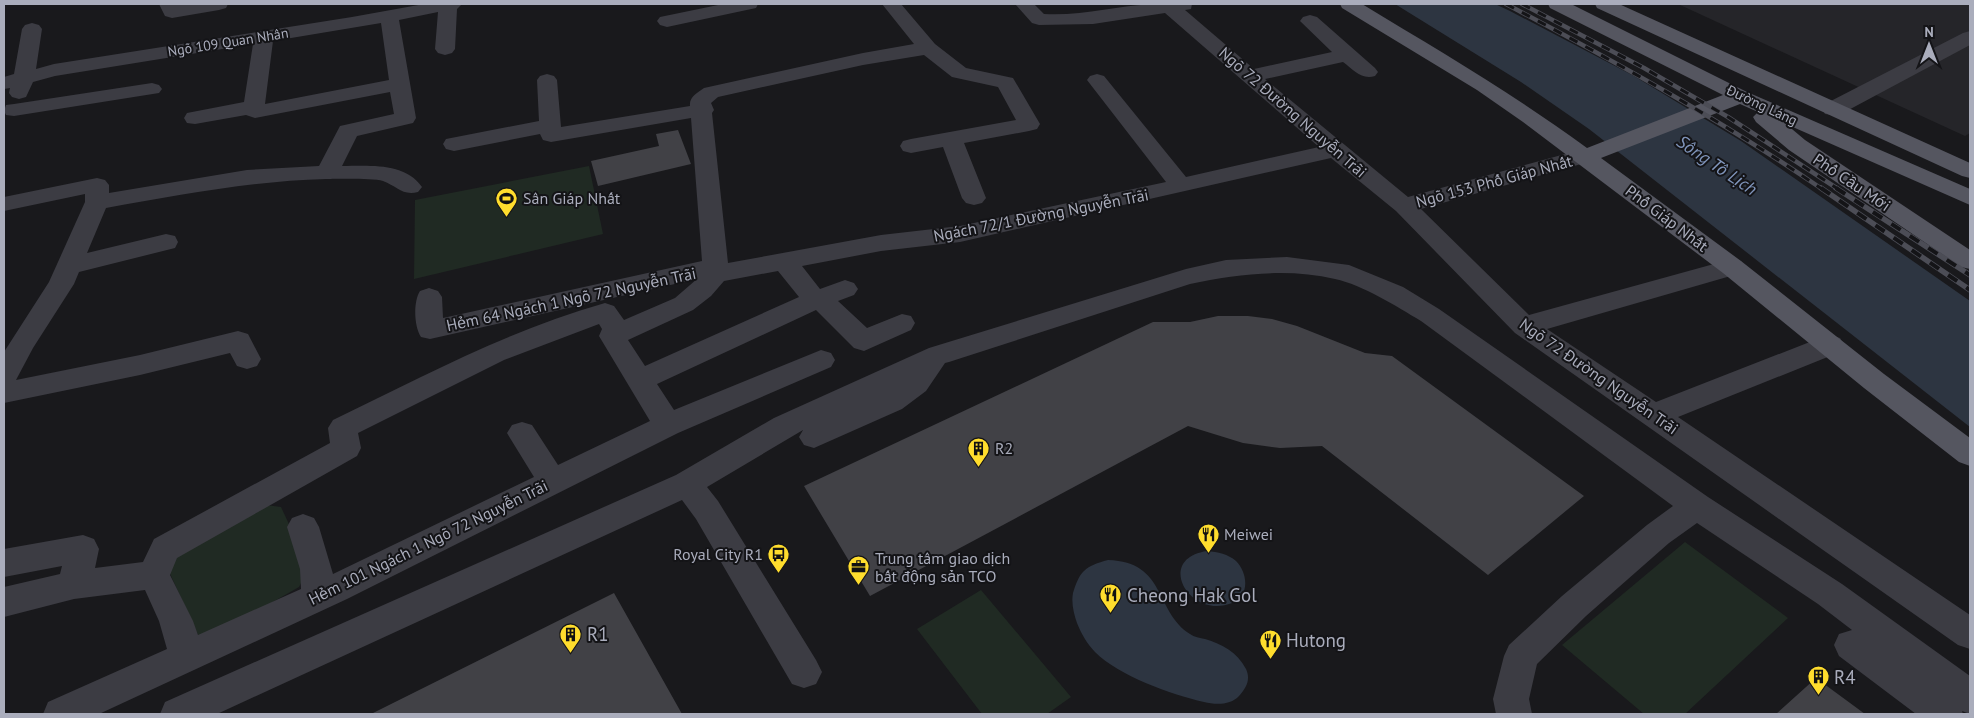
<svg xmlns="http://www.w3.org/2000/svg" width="1974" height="718" font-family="'PT Sans',sans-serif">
  <rect width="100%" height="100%" fill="#19191c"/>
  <path fill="#252529" d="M1678,4H1970V133L1965,136Z"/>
  <path fill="#202a23" d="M589,166L603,234L414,279L415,200Z
    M258,504L281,507L309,567L299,587L227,628L199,637L167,567L178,549Z
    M1685,542L1788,618L1685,714H1644L1562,645Z
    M981,590L1071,697L1047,714H982L917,629Z"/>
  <path fill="#2d3541" d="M1395,4H1495L1510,11L1634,76L1741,141L1970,301V427L1589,129L1521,82Z
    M1207,551C1218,552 1228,554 1236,561C1248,573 1250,596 1232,603C1190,620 1154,559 1207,551Z
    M1108,560C1167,562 1154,611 1190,634C1194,637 1200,638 1205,639C1222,644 1237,652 1246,669C1251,680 1246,688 1239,696C1231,705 1216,705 1204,702C1170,694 1119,676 1095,652C1087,644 1081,633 1077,623C1074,614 1071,603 1073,593C1080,570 1086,566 1108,560Z"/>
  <path fill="#414146" d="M678,130L691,164L598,186L591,161L659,146L656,134Z
    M1218,316H1248L1272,319L1297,326L1365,353L1392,356L1584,496L1488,575L1322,446L1280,448L1243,443L1188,426L870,596L804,486L1153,322H1190Z
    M614,593L682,714H371Z
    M1816,678L1865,714H1776Z"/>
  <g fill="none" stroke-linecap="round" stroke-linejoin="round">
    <path fill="#3c3c43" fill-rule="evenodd" d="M159,4H228L226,8L219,10L172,18L165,16Z
      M424,4H462L457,9L455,49L452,53L445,55L438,53L435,49L438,12L399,20L416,118L413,123L357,136L342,166C368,166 405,162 422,187L418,192C402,196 397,186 383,181C373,178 338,179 326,179C252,181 179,195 106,208L87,253L166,234L175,236L178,242L175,248L79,272L74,284L33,348L16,380L140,355L238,331L248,334L261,359L257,366L247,369L237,366L230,353L140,375L4,403V352L49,282L85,202V194L4,211V197L97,178L105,180L109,185V193L247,170L319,166L340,126L394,114L390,92L255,118L246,115L195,124L187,123L184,118L187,113L244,102L253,44L55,76L33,82L26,97L19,99L12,97L9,93L10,88L4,89V77L14,74L22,29L25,25L32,23L39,25L42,29L36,69L54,64L352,17ZM381,23L389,80L265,104L273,41Z
      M723,4H758L756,8L667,27L660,25L657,21L660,17Z
      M882,4H901L935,44L966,68L1013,78L1040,124L1037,129L1029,131L964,143L986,198L982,203L974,205L966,203L962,198L943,147L911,153L903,151L900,146L903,141L911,139L1016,120L998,87L952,77L924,55L863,65L718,97L711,103L714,110L712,113L728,263L881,235L960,226L1166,182L1087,80L1090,76L1097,74L1104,76L1186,177L1319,147L1165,13L1093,24L1039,25L1032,23L1015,4H1034L1044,14C1082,16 1116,6 1153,4C1166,3 1180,4 1192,4L1191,9L1185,10L1254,69L1332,52L1300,21L1303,17L1310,15L1317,17L1375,68L1378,72L1375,76C1361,80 1354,70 1343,62L1265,79L1408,197L1576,151L1584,149L1592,151L1595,156L1592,161L1421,209L1529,315L1732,259L1741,261L1745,267L1741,273L1547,329L1656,402L1820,338L1830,335L1840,338L1844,345L1840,352L1678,417L1970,615V649L1958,645L1515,333L1396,211L1331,158L960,242L881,251L802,266L820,289L845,280L854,283L858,289L854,295L838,301L867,328L902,314L911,316L915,323L911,330L864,351L854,348L816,310L657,384L674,410L821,350L831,353L835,360L831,367L678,433L347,599L99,714H43L48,702L167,649L159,621L145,590L74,599L4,617V587L60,574L62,566L4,577V549L83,535L94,539L99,549L95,568L143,562L154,539L330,443L328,428L333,420C422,377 509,330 605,303L614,306L624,320L675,298L697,279L430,339L421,337C414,326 413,302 420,291L429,288L438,291L442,297L443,318L702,261L691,118L551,142L543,140L540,134L454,151L446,149L443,144L446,139L539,121L537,80L540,76L547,74L554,76L557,80L561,127L690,106C689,97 697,93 704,88L863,53L914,44ZM778,271L799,297L645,366L628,340L693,310L711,296L724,281ZM599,324L602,329L599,336L650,421L558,465L532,425L522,422L512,425L507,433L534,477L333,574L319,527L314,518L303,514L292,518L287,527L300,569L301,589L198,635L193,621L170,575L177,558L357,456L361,448L358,433L504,360Z
      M1970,31V45L1841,114L1833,115L1825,114L1822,109L1825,104L1963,33Z
      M152,83L159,85L162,89L159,93L14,116L6,115L4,111L6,105L14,104Z
      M1287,257L1349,265L1403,287L1439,309L1708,497L1842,584L1970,676V714L1962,711L1963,714H1916L1839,656L1834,645L1839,634L1852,630L1818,604L1697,523L1669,543L1586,616L1537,664L1529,699L1532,714H1496L1493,699L1504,656L1509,645L1562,596L1647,525L1673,506L1421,321C1396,306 1363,285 1335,279C1288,268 1237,274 1190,284L949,362L945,363L926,391L902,409L814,448L804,445L799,437L803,430L707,487L718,501L816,660L822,672L816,684L804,688L792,684L696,519L682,500L217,714H160L165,702L676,475L774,418L929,348L1186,269L1226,260Z"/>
    <path fill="#555660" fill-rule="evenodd" d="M1340,4H1362C1438,50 1515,95 1587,148L1723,95L1550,8L1548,4H1571L1747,92L1970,189V205L1786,124L1805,140L1970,250V269L1961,267L1789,150L1756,122L1753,117L1758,112L1740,104L1601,158L1741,261L1884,374L1970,438V466L1959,462L1864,388L1723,273L1523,122L1477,90L1342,8Z
      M1595,4H1619L1970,163V178L1962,176L1597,8Z"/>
    <defs>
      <path id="rail-far1" d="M1506,4C1614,61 1721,120 1822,189
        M1522,4L1644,68L1728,117L1838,189"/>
      <path id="rail" d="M1821,188L1970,290
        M1836,188L1970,275"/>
    </defs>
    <use href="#rail-far1" stroke="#4c4d56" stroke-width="4.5"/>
    <use href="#rail" stroke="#4c4d56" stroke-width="5.5"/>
    <use href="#rail-far1" stroke="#141417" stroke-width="3" stroke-dasharray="9" stroke-linecap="butt"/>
    <use href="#rail" stroke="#141417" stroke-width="4" stroke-dasharray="11" stroke-linecap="butt"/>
  </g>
  <defs>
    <symbol id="stadium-pin" viewBox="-11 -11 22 30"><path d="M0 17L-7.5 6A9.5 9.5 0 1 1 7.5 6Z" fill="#ffdd2d" stroke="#141417"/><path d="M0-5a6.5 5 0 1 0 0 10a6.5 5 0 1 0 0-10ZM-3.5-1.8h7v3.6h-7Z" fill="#111"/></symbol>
    <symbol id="building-pin" viewBox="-11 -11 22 30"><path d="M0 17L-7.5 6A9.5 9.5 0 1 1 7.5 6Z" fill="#ffdd2d" stroke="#141417"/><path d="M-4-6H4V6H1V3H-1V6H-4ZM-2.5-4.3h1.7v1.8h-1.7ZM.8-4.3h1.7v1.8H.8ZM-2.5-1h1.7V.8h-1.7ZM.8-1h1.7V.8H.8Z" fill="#111"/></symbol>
    <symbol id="restaurant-pin" viewBox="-11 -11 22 30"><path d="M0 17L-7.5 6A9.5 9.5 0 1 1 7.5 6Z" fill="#ffdd2d" stroke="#141417"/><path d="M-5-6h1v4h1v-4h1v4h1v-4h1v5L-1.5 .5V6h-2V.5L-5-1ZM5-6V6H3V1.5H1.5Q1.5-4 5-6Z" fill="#111"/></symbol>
    <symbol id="bus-pin" viewBox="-11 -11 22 30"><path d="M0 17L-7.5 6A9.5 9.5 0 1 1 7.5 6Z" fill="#ffdd2d" stroke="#141417"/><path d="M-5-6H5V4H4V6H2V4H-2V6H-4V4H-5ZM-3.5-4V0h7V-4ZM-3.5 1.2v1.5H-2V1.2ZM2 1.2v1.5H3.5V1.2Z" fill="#111"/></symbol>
    <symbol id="office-pin" viewBox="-11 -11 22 30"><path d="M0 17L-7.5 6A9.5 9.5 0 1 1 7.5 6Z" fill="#ffdd2d" stroke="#141417"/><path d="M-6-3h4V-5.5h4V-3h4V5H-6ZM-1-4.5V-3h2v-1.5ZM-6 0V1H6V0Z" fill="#111"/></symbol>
  </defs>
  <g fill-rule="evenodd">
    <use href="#stadium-pin" x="494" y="186" width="25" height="34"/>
    <use href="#building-pin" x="966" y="436" width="25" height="34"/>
    <use href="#restaurant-pin" x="1196" y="522" width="25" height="34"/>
    <use href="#bus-pin" x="766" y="542" width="25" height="34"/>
    <use href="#office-pin" x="846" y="554" width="25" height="34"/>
    <use href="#restaurant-pin" x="1098" y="582" width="25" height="34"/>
    <use href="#building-pin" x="558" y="622" width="25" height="34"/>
    <use href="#restaurant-pin" x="1258" y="628" width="25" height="34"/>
    <use href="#building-pin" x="1806" y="664" width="25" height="34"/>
  </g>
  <g text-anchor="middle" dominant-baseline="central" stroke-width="4" stroke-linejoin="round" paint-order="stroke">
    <g font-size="14" fill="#aaadbc" stroke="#141417">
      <text transform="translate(228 42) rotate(-9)">Ngõ 109 Quan Nhân</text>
      <text transform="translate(1762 105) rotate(25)">Đường Láng</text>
    </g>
    <g font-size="16" fill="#aaadbc" stroke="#141417">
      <text transform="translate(1293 112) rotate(41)">Ngõ 72 Đường Nguyễn Trãi</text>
      <text transform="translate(1494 181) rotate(-15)">Ngõ 153 Phố Giáp Nhất</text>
      <text transform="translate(1852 182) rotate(34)">Phố Cầu Mới</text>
      <text transform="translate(1041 215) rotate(-11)">Ngách 72/1 Đường Nguyễn Trãi</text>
      <text transform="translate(1667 218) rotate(37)">Phố Giáp Nhất</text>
      <text transform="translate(571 299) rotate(-12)">Hẻm 64 Ngách 1 Ngõ 72 Nguyễn Trãi</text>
      <text transform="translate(1599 376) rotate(35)">Ngõ 72 Đường Nguyễn Trãi</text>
      <text transform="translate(428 542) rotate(-26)">Hẻm 101 Ngách 1 Ngõ 72 Nguyễn Trãi</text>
    </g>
    <g font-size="16" fill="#aaadbc" stroke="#141417" text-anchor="start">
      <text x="523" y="198">Sân Giáp Nhất</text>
      <text x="995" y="448">R2</text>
      <text x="1224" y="534">Meiwei</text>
      <text x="763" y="554" text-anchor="end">Royal City R1</text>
      <text x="875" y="558">Trung tâm giao dịch<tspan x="875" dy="18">bất động sản TCO</tspan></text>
    </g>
    <g font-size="18" font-style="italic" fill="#7f94ba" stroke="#141417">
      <text transform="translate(1717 165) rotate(34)">Sông Tô Lịch</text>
    </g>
    <g font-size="19" fill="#aaadbc" stroke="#141417" text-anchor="start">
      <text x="1127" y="595">Cheong Hak Gol</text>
      <text x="587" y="634">R1</text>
      <text x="1286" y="640">Hutong</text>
      <text x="1834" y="677">R4</text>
    </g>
  </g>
  <rect width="1974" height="718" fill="none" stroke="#aaadbc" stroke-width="10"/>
  <g transform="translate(1929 45)" stroke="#141417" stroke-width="4" paint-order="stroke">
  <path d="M0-4L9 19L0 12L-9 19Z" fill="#aaadbc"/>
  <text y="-8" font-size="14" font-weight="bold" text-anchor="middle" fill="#aaadbc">N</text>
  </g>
</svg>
